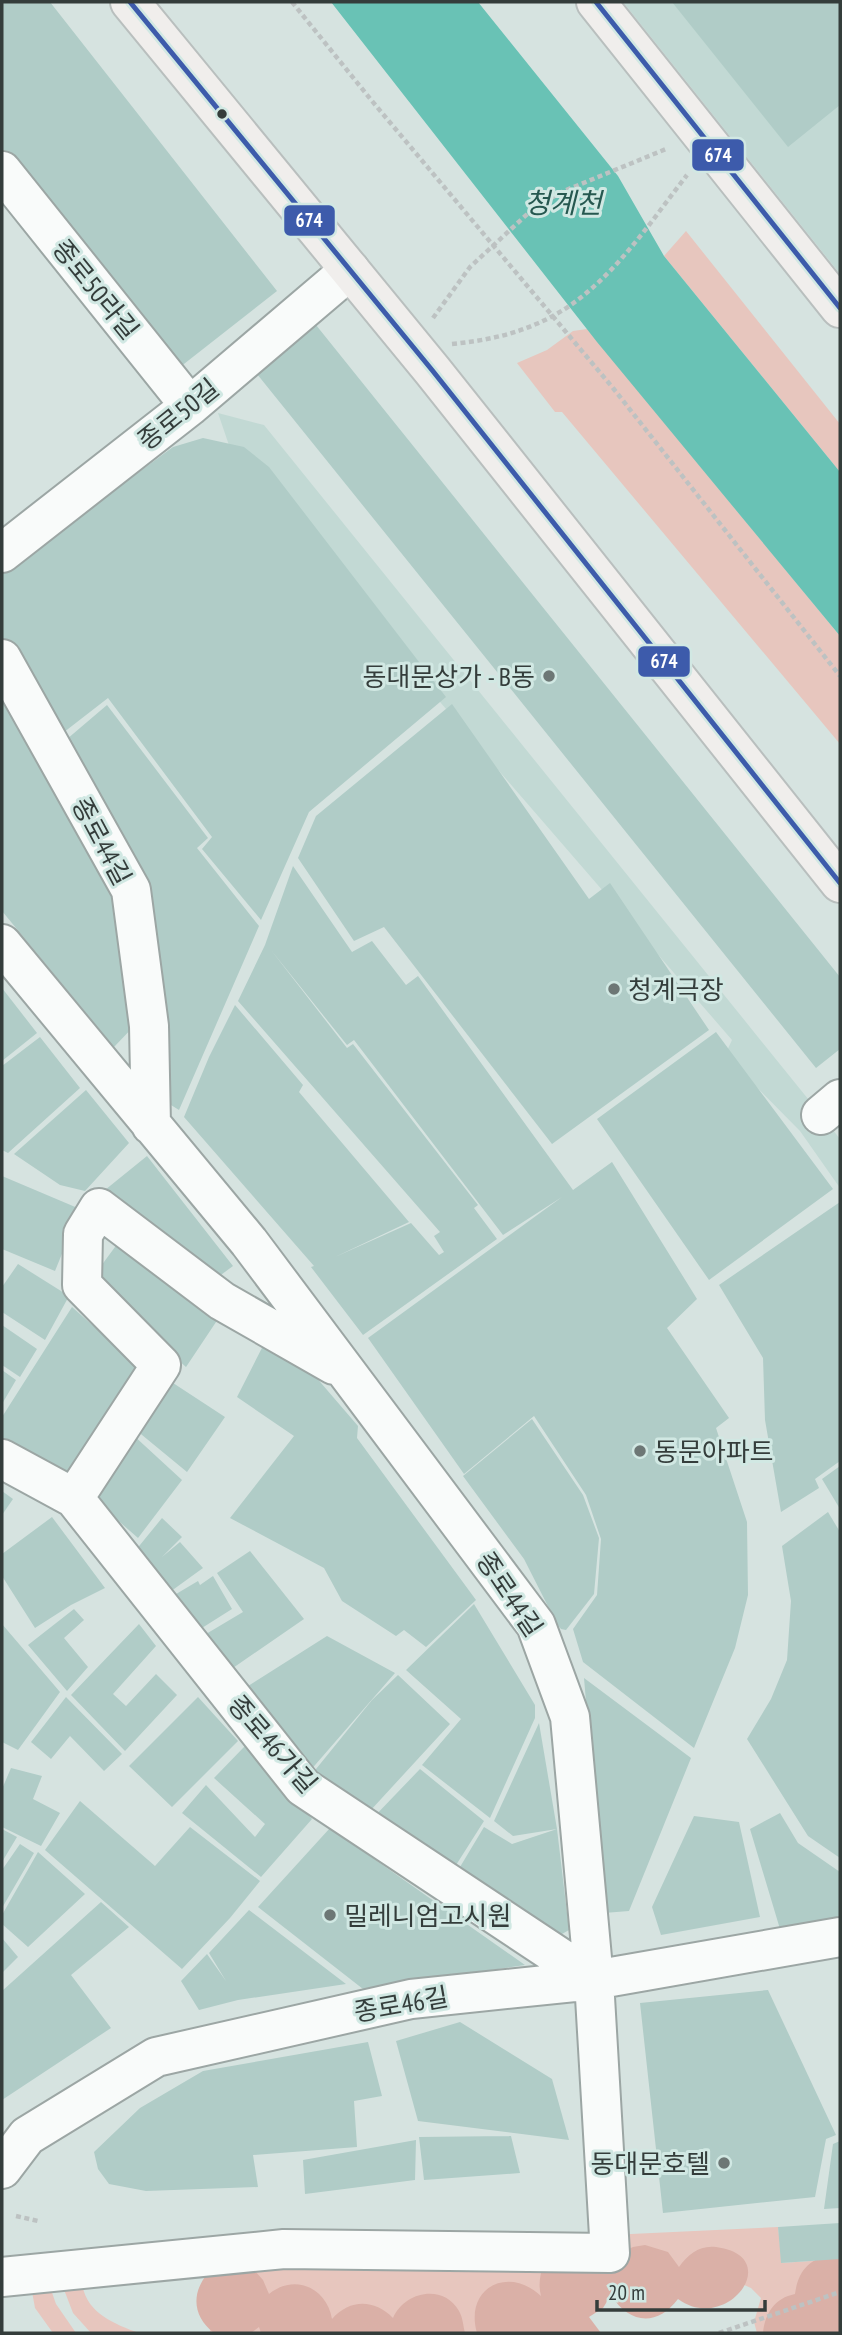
<svg xmlns="http://www.w3.org/2000/svg" width="842" height="2335" font-family="'PT Sans Narrow','Noto Sans KR',sans-serif">
  <rect width="100%" height="100%" fill="#d6e3e0"/>
  <path fill="#c2d9d4" d="M623,2H840V274Z
    M218,413L264,425L821,1115L840,1139V1188L800,1131L725,1055L732,1040L468,735L233,457Z"/>
  <path fill="#e7c6be" d="M686,231L840,424V472L664,256Z
    M587,329L840,636V744L562,412H555L517,363L547,350L573,331Z
    M778,2227L782,2263L840,2259V2333H757L754,2322L761,2298L751,2288L742,2284L593,2289L584,2333H209L245,2252Z
    M82,2281C84,2312 114,2324 139,2333H91L73,2313L63,2287Z
    M31,2286L50,2287L56,2304L76,2333H53L35,2308Z"/>
  <path fill="#dab0a7" d="M645,2245L668,2252L679,2267C688,2254 700,2245 716,2247C786,2256 727,2335 678,2299C657,2327 629,2324 611,2295L603,2308L589,2317L601,2333H477C464,2288 508,2265 541,2296C538,2284 540,2275 544,2263L622,2252L633,2247Z
    M832,2254L840,2255V2333H763C765,2313 775,2298 795,2294C798,2271 809,2259 832,2254Z
    M255,2271L263,2280L269,2294C295,2273 327,2288 332,2319C350,2299 374,2299 393,2318C404,2292 443,2283 459,2311C463,2318 463,2325 465,2333H261L259,2327L251,2333H214C192,2316 191,2292 209,2272Z"/>
  <path fill="#69c2b5" d="M331,2H478L618,176L664,256L840,472V636L597,342Z"/>
  <path fill="#b0ccc7" d="M2,2H50L277,291L175,371L2,150Z
    M672,2H840V105L788,147Z
    M316,325L840,977V1049L816,1068L257,374Z
    M203,438L244,447L269,467L446,697L309,812L261,920L202,849L212,837L108,698L59,736L2,636V573L173,447Z
    M2,691L115,889L136,1024L114,1047L2,911Z
    M452,704L589,899L610,883L709,1030L552,1144L384,927L354,941L298,858L316,816Z
    M107,705L208,838L197,848L259,926L179,1110L163,1100L154,912L143,889L60,745Z
    M293,866L352,952L372,941L406,985L418,976L573,1190L612,1162L697,1299L667,1328L729,1418L716,1428L747,1522L748,1595L735,1648L694,1748L583,1662L573,1629L597,1595L601,1539L586,1495L534,1416L464,1474L368,1338L562,1197L503,1235L354,1040L347,1045L271,950L347,1048L353,1044L478,1205L474,1208L497,1239L363,1335L311,1267L314,1266L184,1117L209,1057L235,1005L303,1085L299,1092L409,1222L335,1257L411,1223L439,1255L444,1252L434,1236L440,1232L238,1001L265,945Z
    M2,988L37,1033L2,1061Z
    M716,1032L833,1189L709,1280L597,1119Z
    M40,1037L80,1088L8,1153L2,1150V1066Z
    M86,1090L129,1143L85,1191L60,1185L14,1154Z
    M147,1156L233,1266L214,1280L105,1190Z
    M2,1176L80,1209L55,1271L2,1249Z
    M840,1202V1461L815,1479L819,1488L781,1512L765,1420L763,1358L719,1285Z
    M126,1232L222,1313L186,1367L90,1281Z
    M18,1264L69,1296L45,1340L2,1312V1287Z
    M72,1307L144,1371L72,1483L2,1439V1417Z
    M2,1325L37,1349L20,1377L2,1365Z
    M265,1342L309,1369L358,1426L357,1438L476,1600L426,1647L404,1630L396,1636L342,1601L324,1568L230,1518L294,1436L237,1397Z
    M2,1370L16,1380L2,1404Z
    M170,1381L225,1417L187,1472L136,1430Z
    M532,1419L583,1495L599,1538L594,1594L566,1630L561,1629L557,1624L524,1559L463,1476Z
    M132,1434L182,1480L138,1538L89,1495Z
    M840,1466V1509L822,1479Z
    M2,1491L13,1499L2,1515Z
    M828,1512L840,1532V1858L808,1836L747,1739L771,1699L787,1660L791,1601L782,1546Z
    M52,1517L105,1588L71,1605L35,1628L2,1576V1554Z
    M162,1518L182,1537L162,1557L180,1542L203,1568L163,1597L131,1556Z
    M250,1551L304,1619L230,1670L201,1637L243,1612L217,1573Z
    M213,1576L232,1609L194,1633L166,1600L198,1581L200,1585Z
    M474,1604L535,1705V1718L490,1818L422,1765L461,1719L406,1670Z
    M74,1609L84,1620L64,1638L88,1667L67,1691L28,1645Z
    M2,1624L60,1692L18,1750L2,1742Z
    M139,1624L156,1646L113,1694L126,1706L156,1674L177,1695L125,1751L71,1695Z
    M327,1636L395,1673L309,1772L237,1693Z
    M398,1675L450,1724L370,1811L312,1774L372,1700Z
    M584,1678L691,1758L629,1911L604,1913Z
    M66,1697L122,1754L104,1771L70,1736L51,1759L31,1742Z
    M198,1697L238,1741L172,1807L129,1766Z
    M539,1723L557,1829L569,1930L555,1938L460,1867L484,1827L512,1844L557,1829L513,1836L494,1821Z
    M245,1746L312,1819L261,1877L182,1813L206,1785L255,1837L265,1824L214,1778Z
    M11,1768L42,1776L33,1799L60,1813L41,1846L2,1827V1789Z
    M420,1769L484,1821L451,1873L371,1820Z
    M80,1801L155,1866L190,1827L260,1881L230,1918L182,1969L45,1850Z
    M780,1813L798,1843L840,1872V1919L780,1929L750,1829Z
    M694,1816L739,1822L760,1917L661,1935L652,1907Z
    M330,1828L525,1965L363,1989L258,1907Z
    M2,1829L17,1837L2,1862Z
    M20,1844L34,1853L2,1908V1870Z
    M38,1852L85,1894L28,1947L2,1924V1915Z
    M101,1902L129,1927L71,1975L111,2028L2,2100V1991Z
    M249,1910L346,1984L238,2000L199,2010L181,1981L207,1954L226,1981L209,1953Z
    M2,1938L18,1957L2,1973Z
    M768,1990L836,2135L826,2139L815,2197L663,2213L640,2003Z
    M460,2022L552,2079L569,2140L418,2121L396,2041Z
    M368,2042L382,2096L354,2101L357,2147L253,2155L258,2187L146,2191L109,2184L98,2169L94,2152L140,2108L203,2071Z
    M511,2136L520,2173L424,2180L419,2137Z
    M416,2140L415,2180L305,2194L303,2160Z
    M840,2141V2208L824,2209L833,2144Z
    M840,2223V2259L781,2263L778,2227Z"/>
  <g fill="none" stroke-linecap="round" stroke-linejoin="round">
    <defs>
      <path id="minor" d="M2,171L190,406
        M2,553L190,406L350,270
        M2,659L131,890L149,1026L151,1125
        M2,944L249,1242L536,1625L570,1717L594,1980L610,2253L284,2249L2,2277
        M821,1115L840,1099
        M2,1459L74,1498L303,1787L594,1980
        M74,1498L161,1365L82,1285L83,1234L99,1208L222,1301L334,1365
        M2,2169L27,2136L156,2057L411,1999L594,1980L840,1937"/>
      <path id="primary" d="M130,2L432,370L840,883
        M596,2L840,308"/>
    </defs>
    <use href="#minor" stroke="#9ca6a4" stroke-width="42"/>
    <use href="#primary" stroke="#b9bfbe" stroke-width="42"/>
    <path stroke="#bdc2c2" stroke-width="4.5" stroke-dasharray="5 3.5" stroke-linecap="butt" d="M292,2L372,101L613,388L840,676
      M16,2216L38,2221
      M719,2333L840,2292"/>
    <use href="#minor" stroke="#f9fbfa" stroke-width="38"/>
    <use href="#primary" stroke="#f0eeec" stroke-width="38"/>
    <path stroke="#bdc2c2" stroke-width="4.5" stroke-dasharray="5 3.5" stroke-linecap="butt" d="M433,318L470,267L536,206L564,191L666,149
      M452,344C481,341 509,336 536,324C602,297 645,229 687,175"/>
    <defs>
      <path id="bus-1" d="M130,2L432,370L840,883
        M596,2L840,308"/>
    </defs>
    <use href="#bus-1" stroke="#d1e8e3" stroke-width="10"/>
    <use href="#bus-1" stroke="#3d5bab" stroke-width="5"/>
  </g>
  <circle fill="#343d3b" stroke="#d1e8e3" stroke-width="2.5" cx="222" cy="114" r="6"/>
  <g fill="#6d7775" stroke="#d1e8e3" stroke-width="2.5">
    <circle cx="549" cy="676" r="7"/>
    <circle cx="614" cy="989" r="7"/>
    <circle cx="640" cy="1451" r="7"/>
    <circle cx="330" cy="1915" r="7"/>
    <circle cx="724" cy="2163" r="7"/>
  </g>
  <g text-anchor="middle" dominant-baseline="central" stroke-width="6" stroke-linejoin="round" paint-order="stroke">
    <g font-size="26" fill="#343d3b" stroke="#d1e8e3">
      <text transform="translate(96 289) rotate(51)">종로50라길</text>
      <text transform="translate(178 414) rotate(-39)">종로50길</text>
      <text transform="translate(102 841) rotate(62)">종로44길</text>
      <text transform="translate(510 1594) rotate(56)">종로44길</text>
      <text transform="translate(273 1744) rotate(49)">종로46가길</text>
      <text transform="translate(401 2004) rotate(-10)">종로46길</text>
    </g>
    <g font-size="26" fill="#343d3b" stroke="#d1e8e3" text-anchor="start">
      <text x="535" y="676" text-anchor="end">동대문상가 - B동</text>
      <text x="628" y="989">청계극장</text>
      <text x="654" y="1451">동문아파트</text>
      <text x="344" y="1915">밀레니엄고시원</text>
      <text x="710" y="2163" text-anchor="end">동대문호텔</text>
    </g>
    <g font-size="28" font-style="italic" fill="#265850" stroke="#d1e8e3">
      <text x="563" y="202">청계천</text>
    </g>
  </g>
  <g stroke="#d1e8e3" stroke-width="2.5">
    <rect x="691" y="138" width="54" height="34" rx="7" fill="#3d5bab"/>
    <rect x="283" y="204" width="53" height="33" rx="7" fill="#3d5bab"/>
    <rect x="637" y="645" width="54" height="33" rx="7" fill="#3d5bab"/>
  </g>
  <g font-size="19" text-anchor="middle" font-weight="bold" fill="#fff">
    <text x="718" y="162">674</text>
    <text x="309" y="227">674</text>
    <text x="664" y="668">674</text>
  </g>
  <rect width="842" height="2335" fill="none" stroke="#343d3b" stroke-width="7"/>
  <path d="M597 2300v10h168v-10" fill="none" stroke="#343d3b" stroke-width="3.5"/>
  <text x="608" y="2300" font-size="21" fill="#343d3b" stroke="#d1e8e3" stroke-width="5" paint-order="stroke">20 m</text>
</svg>
